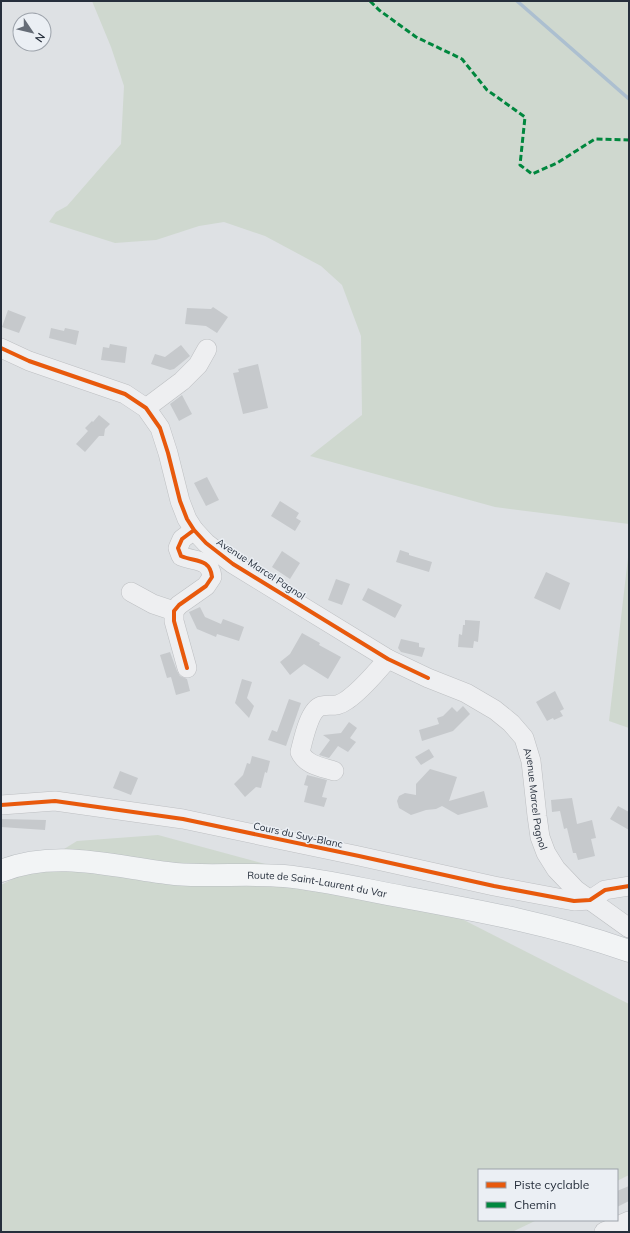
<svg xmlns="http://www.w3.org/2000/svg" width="630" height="1233" font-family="Mulish,sans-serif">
  <rect width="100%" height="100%" fill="#dee1e4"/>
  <path fill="#cfd8cf" d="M92,1H629V524L495,507L310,456L362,415L361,336L342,285L321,266L265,236L224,222L199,226L156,240L115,243L49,222L56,212L67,206L121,144L124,86L111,47Z
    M629,549V728L609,721Z
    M158,835L454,915L629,1004V1175L617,1181V1170H479V1220H537L512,1232H1V885L30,870L77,841Z"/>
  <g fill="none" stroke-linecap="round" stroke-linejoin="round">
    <path stroke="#acbfd0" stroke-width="3.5" d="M517,1L629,99"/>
  </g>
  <path fill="#c6c9cc" d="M213,307L228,317L217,333L206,326L185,324L187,308L211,309Z
    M8,310L26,317L19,333L2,327Z
    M51,328L64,331L65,328L79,331L76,345L49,338Z
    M110,344L127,347L125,363L101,360L103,347L109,348Z
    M181,345L190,356L174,369L170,370L151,364L155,354L165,357Z
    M258,364L268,408L243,414L233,373L239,372L238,369Z
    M182,395L192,414L179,421L170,404Z
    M99,415L110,424L105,429L104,436H99L85,452L76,444L88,431L85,428L92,421L93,422Z
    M207,477L219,500L206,506L194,483Z
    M280,501L299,513L296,518L301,521L295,531L271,516Z
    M400,550L409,553V555L432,562L429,572L396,562Z
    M282,551L300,563L290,579L272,567Z
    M546,572L570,583L560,610L534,598Z
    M336,579L350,584L342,605L328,600Z
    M368,588L402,605L395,618L362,600Z
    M200,607L205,617L221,624L223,619L244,627L239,641L217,634L216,637L197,629L189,612Z
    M465,620L480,621L478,642L474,641L473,648L458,647L459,634L462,635L463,625H465Z
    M302,633L320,643L319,645L341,657L328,679L304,664L290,675L280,662L290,654Z
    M401,639L419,643V647L425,648L422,657L401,652L398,648Z
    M170,652L177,671L180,676L187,679L190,691L176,695L171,677L167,678L160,655Z
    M242,679L252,682L247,698L254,706L249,718L235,703Z
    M555,691L564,709L560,711L563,716L554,720L553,718L547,721L536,702Z
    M289,699L301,703L286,746L268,740L272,730L277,732Z
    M463,706L470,714L453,731L422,741L419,730L439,724L437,718L443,716L452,707L457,712Z
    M349,722L357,728L350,738L356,742L348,752L338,746L329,758L319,755L330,740L323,735L341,733Z
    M429,749L434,757L421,765L415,757Z
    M252,756L270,761L267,773L265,772L261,788L256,787L245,797L234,784L243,775L247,763L250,764Z
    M430,769L457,777L449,801L484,791L488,807L458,815L442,806L436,809L426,810L411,815L399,808L397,801L399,796L405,793L416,795V784Z
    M120,771L138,778L131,795L113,788Z
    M307,775L327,780L322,797L327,798L324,807L304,802L308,786L304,785Z
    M572,798L577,824L592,820L596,838L591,839L595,856L578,860L576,853H573L567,828L564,829L560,811L552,812L551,800Z
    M618,806L629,812V830L610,819Z
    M1,819L46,820L45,830L1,827Z
    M629,1186V1201L617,1207V1191Z"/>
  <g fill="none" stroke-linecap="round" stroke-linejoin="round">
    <defs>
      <g id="minor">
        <path id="s1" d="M1,348L29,361L125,394L146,408L160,428L168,453L180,501L187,519L194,530L206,543L233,564L388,659L428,678L466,693L495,710L511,723L524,738L531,761L537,816L540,837L546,853L556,869L576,890L629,928"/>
        <path d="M146,408L182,381L198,365L207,349"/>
        <path d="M131,592L153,604L174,611"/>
        <path d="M187,668L174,621V611L179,605L206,586L212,577C210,558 195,562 181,556L178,548L182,539L194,530"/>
        <path d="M334,771C321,767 306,765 300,752C303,741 309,710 321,706C331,704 336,708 347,700C363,689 375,673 388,659"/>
        <path d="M1,805L55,801L183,819L359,856L494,886L574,901L590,900L605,890L629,886"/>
        <path d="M604,1232L629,1221"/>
      </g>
      <g id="major">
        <path id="s2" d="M1,871C58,848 117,868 175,874C211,877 248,873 284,876C324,880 365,890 404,897C480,911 556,925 629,951"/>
      </g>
    </defs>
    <use href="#minor" stroke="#bdbfc2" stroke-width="20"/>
    <use href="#major" stroke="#babec2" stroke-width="23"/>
    <use href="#minor" stroke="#eeeff1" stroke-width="19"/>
    <use href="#major" stroke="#f2f4f5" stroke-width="22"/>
    <path stroke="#00873e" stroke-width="3" stroke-dasharray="6 3" stroke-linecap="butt" d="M370,1L379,10L416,37L462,59L487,90L525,117L520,165L532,174L557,163L595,139L629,140"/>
    <defs>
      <path id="cycleway" d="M1,348L29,361L125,394L146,408L160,428L168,453L180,501L187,519L194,530L206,543L233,564L388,659L428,678
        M187,668L174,621V611L179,605L206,586L212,577C210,558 195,562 181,556L178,548L182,539L194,530
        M1,805L55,801L183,819L359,856L494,886L574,901L590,900L605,890L629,886"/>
    </defs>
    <use href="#cycleway" stroke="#ebeff4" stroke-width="6"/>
    <use href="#cycleway" stroke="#e8590c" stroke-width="4"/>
  </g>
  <g text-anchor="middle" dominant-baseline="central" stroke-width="3" stroke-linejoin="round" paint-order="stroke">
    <g font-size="10" fill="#262f3c" stroke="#ebeff4">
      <text transform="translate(261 569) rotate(33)">Avenue Marcel Pagnol</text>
      <text stroke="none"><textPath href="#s1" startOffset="745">Avenue Marcel Pagnol</textPath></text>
      <text transform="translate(298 835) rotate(12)">Cours du Suy-Blanc</text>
      <text stroke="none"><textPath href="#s2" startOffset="319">Route de Saint-Laurent du Var</textPath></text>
    </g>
  </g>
  <rect width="630" height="1233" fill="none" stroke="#262f3c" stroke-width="4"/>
  <rect x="478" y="1169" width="140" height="52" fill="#ebeff4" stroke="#9ca2aa"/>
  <rect x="486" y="1182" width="20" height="6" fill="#e8590c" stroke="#9ca2aa"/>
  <text x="514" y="1189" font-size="12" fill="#262f3c">Piste cyclable</text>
  <rect x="486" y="1202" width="20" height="6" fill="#00873e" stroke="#9ca2aa"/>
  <text x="514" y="1209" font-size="12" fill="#262f3c">Chemin</text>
  <g transform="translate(32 32) rotate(125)"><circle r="19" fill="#ebeff4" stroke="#9ca2aa"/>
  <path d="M0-3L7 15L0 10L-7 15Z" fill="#666d77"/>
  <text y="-6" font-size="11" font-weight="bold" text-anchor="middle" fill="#262f3c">N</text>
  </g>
</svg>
